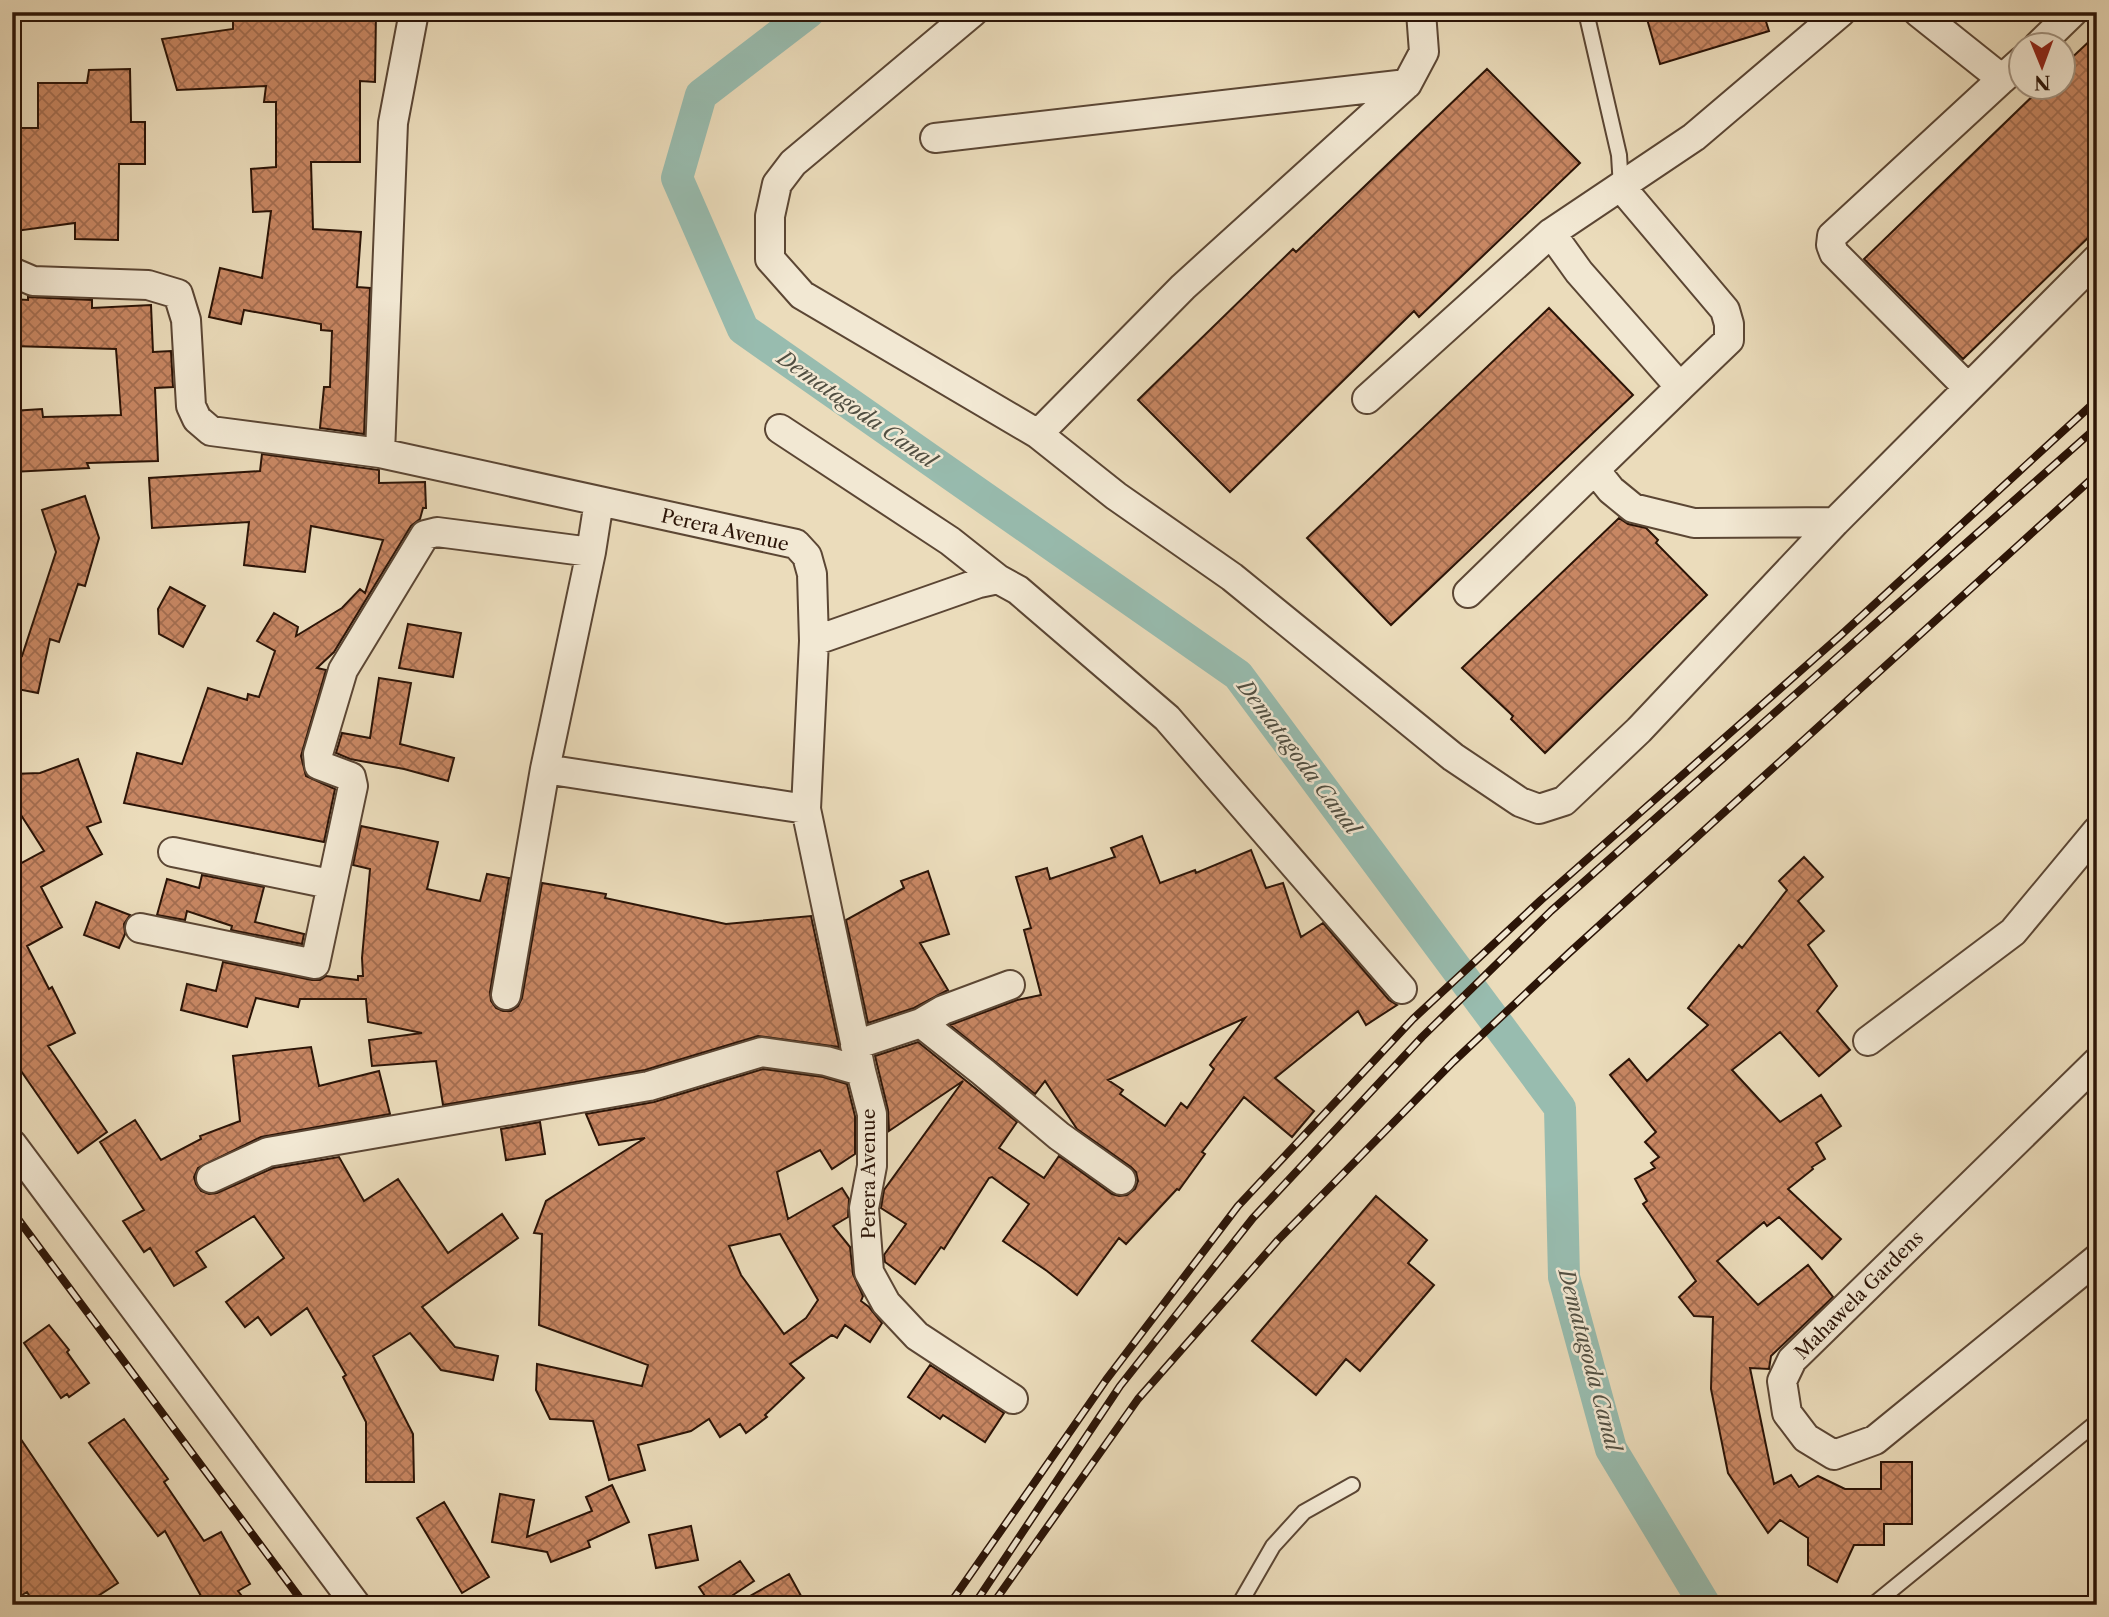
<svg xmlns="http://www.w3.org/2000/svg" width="2109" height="1617" font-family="'Libre Caslon Text',serif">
  <defs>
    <pattern id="building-cross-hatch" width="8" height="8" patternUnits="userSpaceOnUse" patternTransform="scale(1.75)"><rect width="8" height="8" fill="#c88763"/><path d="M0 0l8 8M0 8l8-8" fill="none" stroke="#a36d50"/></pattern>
  </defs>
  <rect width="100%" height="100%" fill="#ebdcbb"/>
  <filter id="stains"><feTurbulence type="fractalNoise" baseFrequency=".00286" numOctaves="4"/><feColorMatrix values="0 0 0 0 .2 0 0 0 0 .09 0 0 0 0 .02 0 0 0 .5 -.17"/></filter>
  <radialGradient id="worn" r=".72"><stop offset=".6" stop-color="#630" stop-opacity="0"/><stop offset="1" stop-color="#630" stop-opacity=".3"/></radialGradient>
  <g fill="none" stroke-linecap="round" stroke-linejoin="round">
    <path stroke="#98bcaf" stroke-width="32" d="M809,12L701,95L677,178L743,329L1238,675L1560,1108L1564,1277L1611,1449L1705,1605"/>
  </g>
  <path fill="url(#building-cross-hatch)" stroke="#2b1407" stroke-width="2" fill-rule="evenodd" d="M233,12H376L375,82L360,81V162H311L313,229L361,232L357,287L370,288L364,434L320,428L324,387H330L332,331L321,330V324L244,310L241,324L209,317L220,268L262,278L271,211L253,212L251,169L276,167V102H264L266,86L177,90L162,39L233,29Z
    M1645,12H1763L1769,31L1660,64Z
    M2097,34V229L1963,359L1864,259L2041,88H2063V66Z
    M130,69L131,122H145V164H119L118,240L75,239V223L16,231L12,205V128H38V83H87L89,70Z
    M1487,69L1580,163L1419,317L1414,311L1230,492L1138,400L1293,249L1296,252Z
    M28,297L92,300V308L151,305L153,352L171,351L173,387L155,388L158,461L87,463L89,468L12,472V411L42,409L43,417L121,415L116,349L12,346V299L28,300Z
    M1549,308L1633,395L1391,625L1307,538Z
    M262,454L379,470V483L425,482L426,508H423L420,519L411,526L334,652L317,668L326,670L301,756L306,776L335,789L324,842L124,803L137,753L182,764L208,688L247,700L248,694L259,697L275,651L257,641L274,613L298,627L296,636L342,608L360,589L365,593L383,540L311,526L305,572L244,565L249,522L152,528L149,478L260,471Z
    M85,496L99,538L85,586L78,584L59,642L50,639L38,693L12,688V654L22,656L56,552L42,510Z
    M1619,518L1628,524L1646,528L1658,540L1656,543L1707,595L1545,753L1511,719L1513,716L1462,668Z
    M170,587L205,606L183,647L159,634L158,609Z
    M408,624L461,633L453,677L399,668Z
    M379,678L411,683L400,744L454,758L448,781L404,769L350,759L336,753L342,733L370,738Z
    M78,759L101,822L87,827L102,854L41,887L62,927L27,946L49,989L52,987L75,1033L48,1046L107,1132L78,1153L12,1058V868L44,851L12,801V774L40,773Z
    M361,826L438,842L427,889L480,901L487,874L509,878L490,992L491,1001L496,1008L503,1011H511L518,1006L522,998L542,883L606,894L605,898L726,924L811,916L839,1047L758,1036L645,1070L443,1105L436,1061L372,1066L369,1040L422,1033L368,1022L366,999H300L298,1007L256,998L247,1027L181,1010L187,984L216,991L223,962L312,980H320L326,976L358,980V976H363L362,958L370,869L353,865Z
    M1142,836L1160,883L1195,870L1196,873L1251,850L1266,888L1283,883L1301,937L1323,923L1389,1000L1397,1005L1366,1025L1358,1011L1275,1078L1314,1111L1292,1137L1244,1097L1202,1152L1205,1154L1179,1190L1177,1189L1126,1244L1119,1238L1077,1295L1047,1271L1003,1241L1029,1204L992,1177L989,1178L944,1249L941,1247L915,1284L885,1262L884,1255L906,1224L881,1208L884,1190L963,1081L889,1131L888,1110L875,1056L918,1042L1017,1122L999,1148L1044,1178L1059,1156L1112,1194L1119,1196L1127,1195L1135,1189L1138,1181L1136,1172L1131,1167L1077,1129L1045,1081L1035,1094L950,1025L1017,1000L1041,995L1024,930L1031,928L1016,877L1047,868L1050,879L1115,857L1111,848ZM1245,1018L1210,1065L1214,1069L1187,1108L1181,1103L1165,1126L1120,1094L1123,1090L1108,1080Z
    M1804,857L1823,877L1798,901L1824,931L1808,945L1837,986L1817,1011L1850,1050L1819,1076L1780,1032L1732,1070L1780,1122L1821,1095L1841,1126L1816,1143L1825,1159L1812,1167L1813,1169L1788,1189L1841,1239L1822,1259L1779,1217L1767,1226L1764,1222L1717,1261L1758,1305L1808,1265L1833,1297L1771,1356L1769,1369L1750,1368L1774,1484L1791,1475L1799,1487L1818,1476L1845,1489H1881V1462H1912V1524H1884V1545H1854L1837,1582L1808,1565V1538L1780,1520L1768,1533L1728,1473L1711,1389L1713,1317L1694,1316L1679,1297L1696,1281L1643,1204L1647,1201L1635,1179L1655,1168L1651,1163L1659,1157L1645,1142L1656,1132L1610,1075L1629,1059L1647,1081L1708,1025L1688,1008L1739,945L1742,948L1787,890L1779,881Z
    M928,871L949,934L920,943L948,990L914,1008L868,1023L846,920L904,888L901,881Z
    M202,875L264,887L255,922L304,934L302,944L231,930L232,926L187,911L185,920L157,915L167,879L199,888Z
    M96,902L130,915L124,924L125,934L119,948L84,935Z
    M311,1047L319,1086L379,1071L390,1114L261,1137L198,1168L194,1177L196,1184L201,1191L209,1194L217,1193L273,1168L339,1157L364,1201L398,1179L448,1253L502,1214L518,1238L422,1307L455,1347L498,1356L493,1380L441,1370L410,1333L373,1356L413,1434L414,1482H366V1422L343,1377L346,1375L307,1308L271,1335L258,1317L245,1327L226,1302L284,1258L254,1216L196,1252L206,1267L174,1286L150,1248L144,1252L123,1221L144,1210L100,1142L135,1120L161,1160L201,1139L200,1136L240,1121L233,1056Z
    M763,1069L823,1077L847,1084L855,1116V1154L832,1169L820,1150L777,1172L788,1219L842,1188L849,1199L848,1217L833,1226L850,1247L853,1274L863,1296L861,1301L869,1307L882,1323L870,1342L845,1325L837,1338L832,1335L790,1364L804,1378L765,1415L767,1417L746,1433L740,1424L720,1437L709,1419L691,1431L638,1445L645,1470L609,1480L593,1421L550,1419L536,1390L537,1364L642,1386L648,1365L539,1325L542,1234L534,1233L546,1201L645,1138L599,1145L586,1114L654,1102ZM780,1234L818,1300L806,1318L784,1334L741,1275L729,1246Z
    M540,1122L545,1154L506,1160L501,1129Z
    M1376,1196L1427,1240L1408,1263L1434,1285L1360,1371L1346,1359L1316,1395L1252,1341Z
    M49,1325L69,1350L67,1352L89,1383L69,1397L67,1394L61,1398L24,1343Z
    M930,1365L1004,1413L985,1442L943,1415L940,1419L908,1397Z
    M124,1419L168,1479L164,1482L204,1541L221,1532L250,1584L238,1591L249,1605H206L165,1531L158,1536L89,1443Z
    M12,1426L118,1583L84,1605H35L27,1592L12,1601Z
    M612,1485L629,1522L588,1541L590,1547L551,1562L547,1552L492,1542L500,1494L534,1500L527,1537L592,1511L586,1497Z
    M444,1502L489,1577L462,1593L417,1518Z
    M691,1526L698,1560L656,1568L649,1535Z
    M740,1561L754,1581L718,1605H711L699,1587Z
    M789,1574L806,1605H734Z"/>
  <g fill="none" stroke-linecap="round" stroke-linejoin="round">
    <defs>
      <path id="lane" d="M1586,12L1619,155L1621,187
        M1239,1605L1273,1546L1304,1512L1352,1485
        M1873,1605L2097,1422"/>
      <path id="street" d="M973,12L793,163L777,184L770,216V259L802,295L1038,434L1116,496L1232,577L1453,757L1520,802L1539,809L1564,801L1639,730L1835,522L2097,259
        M1918,12L2002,79L2022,61
        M2038,46L2073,12
        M935,138L1407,84
        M1621,187L1725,310L1729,324V340L1680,387
        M12,272L33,281L148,285L178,294L186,320L191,406L197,419L211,431L380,453L796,544L807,556L812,574L814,641L806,809L861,1071L872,1114V1166L864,1208L869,1272L886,1303L917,1336L1013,1399
        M1968,388L1834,253L1831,245L1832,236L2002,79
        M1367,399L1551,233
        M780,429L950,541L998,579L1018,590L1167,718L1402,989
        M1038,434L1183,287L1407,84L1424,52L1421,12
        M380,453L393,123L414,12
        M1595,470L1611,490L1633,508L1694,523L1835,522
        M1468,593L1680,387L1579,272L1551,233L1694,137L1841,12
        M814,641L979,583L998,579
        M545,769L806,809
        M173,852L330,884
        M140,928L315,964L353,786L351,777L319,765L318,754L343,670L425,535L437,532L591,552
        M506,995L545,769L591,552L599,501
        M921,1023L983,1072L1059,1136L1121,1180
        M1868,1041L2013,932L2097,831
        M855,1045L921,1023L943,1010L1010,985
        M2097,1062L1792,1360L1782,1381L1787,1413L1806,1438L1834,1455L1875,1440L2097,1259
        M12,1144L356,1605
        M211,1178L268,1152L649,1086L762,1052L826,1061L861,1071"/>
    </defs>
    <use href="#lane" stroke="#5b4634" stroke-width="18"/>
    <use href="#street" stroke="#5b4634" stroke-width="32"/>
    <use href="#lane" stroke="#f2e8d3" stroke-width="14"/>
    <use href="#street" stroke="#f2e8d3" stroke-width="28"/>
    <defs>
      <path id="rail" d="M12,1211L305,1605
        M949,1605L1106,1380L1238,1206L1413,1019L1541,900L1841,635L2097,400
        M974,1605L1120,1386L1253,1218L1422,1037L1551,911L2097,427
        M992,1605L1138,1399L1278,1240L1453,1062L1569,953L2097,474"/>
    </defs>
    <use href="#rail" stroke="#2b1407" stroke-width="8"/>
    <use href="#rail" stroke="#f2e8d3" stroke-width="5" stroke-dasharray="16" stroke-linecap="butt"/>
  </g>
  <g text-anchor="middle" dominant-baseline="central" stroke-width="5" stroke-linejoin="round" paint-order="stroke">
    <g font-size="19" fill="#2b1407" stroke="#f2e8d3">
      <text transform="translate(725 530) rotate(13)">Perera Avenue</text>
      <text transform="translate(868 1174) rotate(-90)">Perera Avenue</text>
      <text transform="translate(1859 1295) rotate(-45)">Mahawela Gardens</text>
    </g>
    <g font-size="21" font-style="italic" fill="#514f42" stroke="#f2e8d3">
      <text transform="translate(857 409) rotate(35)">Dematagoda Canal</text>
      <text transform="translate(1299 757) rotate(53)">Dematagoda Canal</text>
      <text transform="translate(1590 1360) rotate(75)">Dematagoda Canal</text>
    </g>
  </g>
  <rect width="2109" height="1617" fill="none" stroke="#ebdcbb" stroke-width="42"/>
  <rect x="14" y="14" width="2081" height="1589" fill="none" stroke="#2b1407" stroke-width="3.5"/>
  <rect x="21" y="21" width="2067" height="1575" fill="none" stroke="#2b1407" stroke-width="2"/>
  <g transform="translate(2042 66) rotate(179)"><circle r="33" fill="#f2e8d3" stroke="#a29381" stroke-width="2"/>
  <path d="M0-5L12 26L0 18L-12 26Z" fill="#8f2418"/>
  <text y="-10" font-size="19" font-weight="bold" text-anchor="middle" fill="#2b1407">N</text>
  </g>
  <rect width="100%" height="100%" filter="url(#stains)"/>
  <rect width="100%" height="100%" fill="url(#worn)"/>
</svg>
